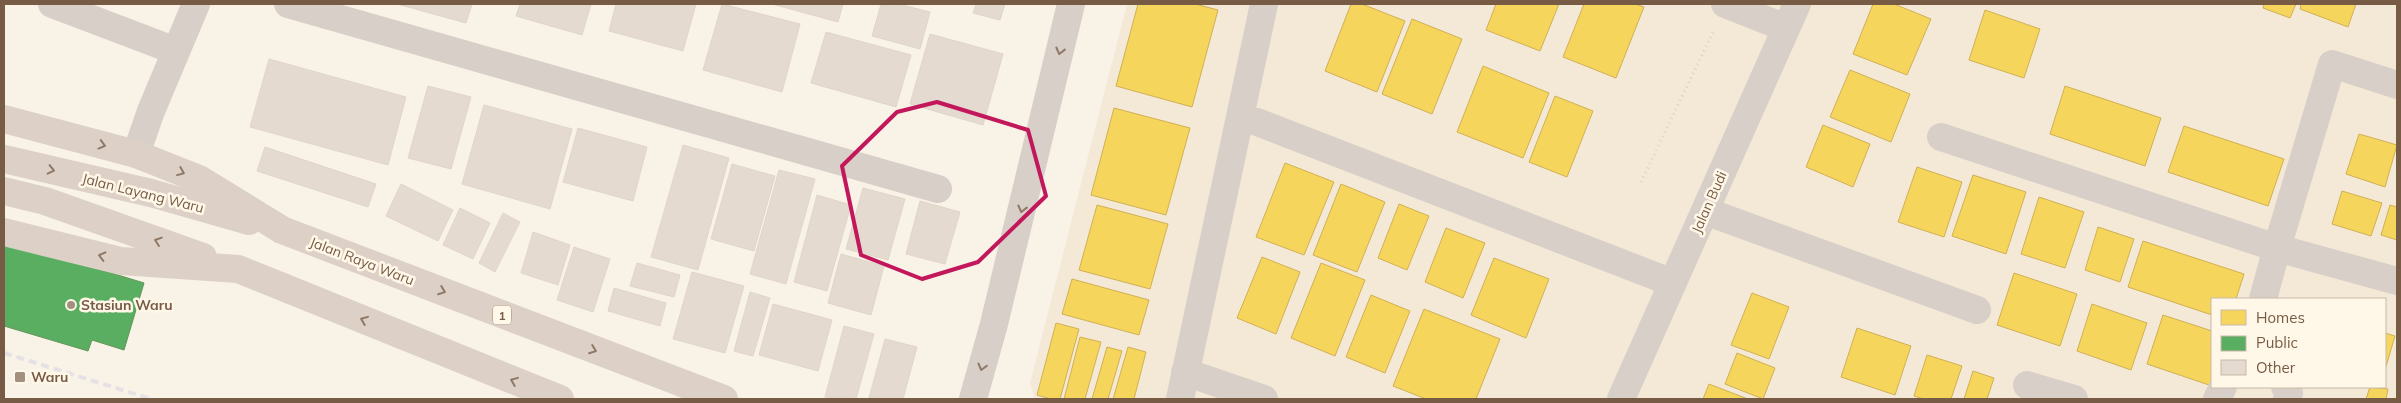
<svg xmlns="http://www.w3.org/2000/svg" width="2401" height="403" font-family="Mulish,sans-serif">
  <rect width="100%" height="100%" fill="#f8f2e7"/>
  <path fill="#f4e9d6" fill-rule="evenodd" d="M1127,4H2397V399H1035L1030,383ZM2212,299H2385V387H2212Z"/>
  <path fill="#f6d55c" stroke="#d0b055" d="M1138,4H1195L1218,10L1192,107L1116,86Z
    M1351,4H1362L1405,21L1377,92L1325,71Z
    M1496,4H1559L1540,51L1486,30Z
    M1584,4H1635L1644,7L1616,78L1563,57Z
    M1873,4H1894L1931,19L1907,75L1853,54Z
    M2264,4H2296L2290,18L2263,8Z
    M2301,4H2356L2348,27L2300,9Z
    M1985,10L2040,29L2024,78L1969,60Z
    M1412,19L1462,39L1432,114L1382,94Z
    M1483,66L1549,93L1523,158L1457,132Z
    M1850,70L1910,94L1891,142L1830,117Z
    M2065,86L2161,118L2145,166L2050,134Z
    M1555,96L1593,111L1567,177L1529,162Z
    M1114,108L1190,128L1166,215L1091,195Z
    M1823,125L1870,144L1853,187L1806,167Z
    M2184,126L2284,159L2268,206L2168,172Z
    M2359,134L2397,145L2385,187L2346,174Z
    M1285,163L1334,182L1304,255L1256,237Z
    M1917,167L1962,182L1944,237L1898,222Z
    M1973,175L2026,192L2006,254L1952,236Z
    M1341,184L1385,202L1357,272L1313,255Z
    M2342,191L2382,203L2371,236L2332,224Z
    M2039,197L2084,212L2065,268L2021,254Z
    M1399,204L1429,216L1407,270L1378,258Z
    M1097,205L1168,224L1150,289L1079,270Z
    M2390,205L2397,207V240L2381,235Z
    M2098,227L2134,239L2120,282L2085,270Z
    M1446,228L1485,243L1463,298L1425,282Z
    M2143,241L2244,274L2236,299H2212V315L2128,287Z
    M1262,257L1300,272L1276,334L1237,318Z
    M1494,258L1549,279L1526,338L1471,315Z
    M1321,263L1365,280L1335,356L1291,338Z
    M2014,273L2077,294L2060,346L1997,325Z
    M1072,279L1149,300L1139,335L1062,314Z
    M1752,293L1789,307L1769,359L1731,345Z
    M1371,295L1410,311L1385,373L1346,357Z
    M2092,304L2147,323L2131,370L2077,351Z
    M1424,309L1500,339L1476,399H1426L1393,386Z
    M2163,315L2212,331V386L2147,364Z
    M1056,323L1079,329L1060,399H1051L1037,395Z
    M1857,328L1911,346L1895,395L1841,377Z
    M2385,333L2395,336L2385,370Z
    M1080,337L1101,342L1085,399H1064Z
    M1107,347L1122,351L1108,399H1092Z
    M1128,347L1146,352L1134,399H1113Z
    M1737,353L1775,368L1763,399L1725,384Z
    M1927,355L1962,366L1951,399H1924L1914,396Z
    M1973,371L1994,378L1987,399H1964Z
    M1709,384L1748,399H1703Z
    M2370,387L2388,389L2386,399H2366Z"/>
  <path fill="#5aae61" stroke="#639559" d="M4,240L144,283L124,350L92,340L88,351L4,326Z"/>
  <path fill="#e4dacf" stroke="#e1d5c9" d="M397,4H472L466,23Z
    M520,4H591L582,35L516,16Z
    M616,4H696L683,51L609,31Z
    M722,4L800,24L782,92L703,70Z
    M772,4H843L838,22Z
    M881,4H898L930,12L920,49L872,36Z
    M976,4H1005L1000,20L973,13Z
    M826,32L911,55L896,107L811,83Z
    M930,34L1003,54L983,125L910,104Z
    M269,59L406,97L388,165L250,127Z
    M428,86L471,97L451,169L408,158Z
    M484,105L572,129L550,209L462,184Z
    M578,128L647,147L633,201L563,182Z
    M683,145L729,158L698,270L651,257Z
    M265,147L376,184L368,207L257,171Z
    M732,164L775,176L754,251L711,239Z
    M779,170L815,179L786,284L750,274Z
    M401,184L453,210L438,241L386,216Z
    M863,188L905,199L888,260L846,249Z
    M817,195L851,205L827,291L794,282Z
    M920,201L960,212L945,264L906,254Z
    M460,208L490,223L473,259L443,245Z
    M503,213L520,222L495,272L479,263Z
    M533,232L570,245L558,285L521,273Z
    M574,247L610,259L593,312L557,300Z
    M841,254L884,266L871,315L828,303Z
    M637,263L680,275L674,297L630,286Z
    M692,272L744,286L725,353L673,339Z
    M614,288L666,303L660,326L608,311Z
    M750,292L770,298L753,356L734,351Z
    M773,304L832,320L818,371L759,355Z
    M844,326L874,334L856,399L825,397Z
    M885,339L917,347L903,399L869,398Z"/>
  <g fill="none" stroke-linecap="round" stroke-linejoin="round">
    <path stroke="#dad2cb" stroke-width="3" stroke-dasharray="1 4" stroke-linecap="butt" d="M1641,182L1713,32"/>
    <path stroke="#d8d0c8" stroke-width="28" d="M52,4L176,51
      M288,4L938,189
      M1725,4L1786,28
      M1257,122L1673,283
      M1941,137L2277,248L2397,281
      M136,154L151,111L196,4
      M1705,211L1977,310
      M2263,299L2277,248L2332,64L2397,85
      M1185,372L1264,399
      M2027,385L2074,399
      M2285,387L2289,393L2287,399
      M973,399L994,324L1071,4
      M1180,399L1264,4
      M1621,399L1797,4
      M2217,399L2223,387"/>
    <path stroke="#ddd1c7" stroke-width="28" d="M4,119L136,154L199,179L282,230L724,399
      M4,159L151,193L249,221
      M4,191L45,201L203,257
      M4,232L121,261L238,269L560,399"/>
    <path stroke="#e5e1e4" stroke-width="4" stroke-dasharray="8 5" stroke-linecap="butt" d="M4,353L151,399"/>
  </g>
  <defs><path id="oneway-chevron" d="M-2-3.5L2.5 0L-2 3.5" fill="none" stroke-width="1.6" stroke-linecap="round" stroke-linejoin="round" transform="scale(1.25)"/></defs>
  <g stroke="#8f7866">
    <use href="#oneway-chevron" transform="translate(1060 51) rotate(104)"/>
    <use href="#oneway-chevron" transform="translate(1022 209) rotate(104)"/>
    <use href="#oneway-chevron" transform="translate(982 367) rotate(105)"/>
  </g>
  <g stroke="#907866">
    <use href="#oneway-chevron" transform="translate(102 145) rotate(15)"/>
    <use href="#oneway-chevron" transform="translate(51 170) rotate(13)"/>
    <use href="#oneway-chevron" transform="translate(181 172) rotate(22)"/>
    <use href="#oneway-chevron" transform="translate(158 241) rotate(-161)"/>
    <use href="#oneway-chevron" transform="translate(102 256) rotate(-166)"/>
    <use href="#oneway-chevron" transform="translate(442 291) rotate(21)"/>
    <use href="#oneway-chevron" transform="translate(364 320) rotate(-158)"/>
    <use href="#oneway-chevron" transform="translate(593 350) rotate(21)"/>
    <use href="#oneway-chevron" transform="translate(514 381) rotate(-158)"/>
  </g>
  <path fill="none" stroke="#c2185b" stroke-width="4" stroke-linejoin="round" d="M937,102L1028,130L1046,196L978,262L922,279L861,255L842,166L897,112Z"/>
  <g fill="#a4907e" stroke="#fff8e9" stroke-width="2">
    <circle cx="71" cy="305" r="5"/>
    <rect x="14" y="371" width="12" height="12" rx="2.5"/>
  </g>
  <g text-anchor="middle" dominant-baseline="central" stroke-width="5" stroke-linejoin="round" paint-order="stroke">
    <rect fill="#fff8e9" stroke="#a08a76" stroke-width="1" x="493" y="305.5" width="18" height="19" rx="4"/>
    <g font-size="12" font-weight="bold" fill="#775b45">
      <text x="502" y="315">1</text>
    </g>
    <g font-size="14" fill="#775b45" stroke="#fff8e9">
      <text transform="translate(143 193) rotate(14)">Jalan Layang Waru</text>
      <text transform="translate(1709 202) rotate(-66)">Jalan Budi</text>
      <text transform="translate(362 261) rotate(21)">Jalan Raya Waru</text>
    </g>
    <g font-size="14" font-weight="bold" fill="#775b45" stroke="#fff8e9" text-anchor="start">
      <text x="81" y="305">Stasiun Waru</text>
      <text x="31" y="377">Waru</text>
    </g>
  </g>
  <rect width="2401" height="403" fill="none" stroke="#775b45" stroke-width="10"/>
  <rect x="2211" y="298" width="175" height="90" fill="#fff8e9" stroke="#c9b9a7"/>
  <rect x="2221" y="310" width="25" height="15" fill="#f6d55c" stroke="#c9b9a7"/>
  <text x="2256" y="323" font-size="15" fill="#775b45">Homes</text>
  <rect x="2221" y="336" width="25" height="15" fill="#5aae61" stroke="#c9b9a7"/>
  <text x="2256" y="348" font-size="15" fill="#775b45">Public</text>
  <rect x="2221" y="360" width="25" height="15" fill="#e4dacf" stroke="#c9b9a7"/>
  <text x="2256" y="373" font-size="15" fill="#775b45">Other</text>
</svg>
